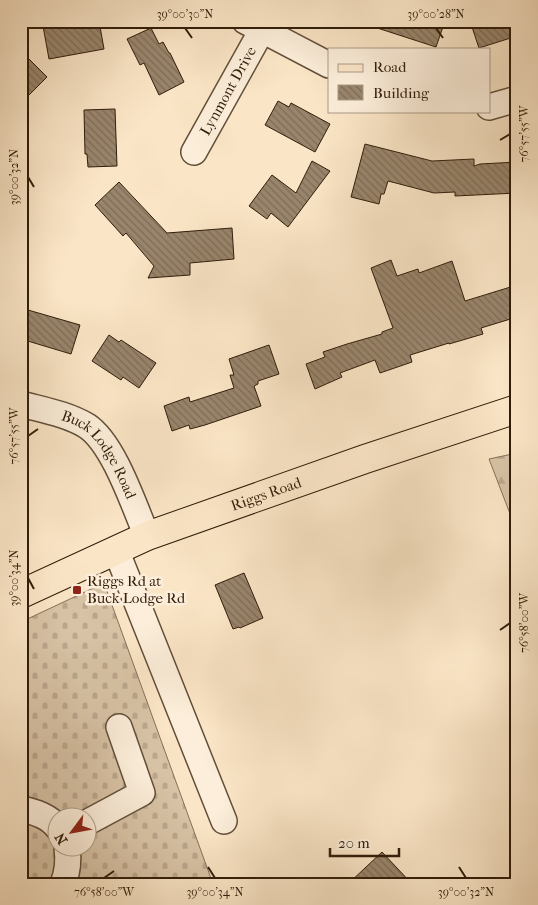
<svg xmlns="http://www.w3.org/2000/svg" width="538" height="905" font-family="'IM FELL French Canon',serif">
  <defs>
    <pattern id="forest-firs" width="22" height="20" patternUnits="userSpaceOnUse" patternTransform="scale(1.25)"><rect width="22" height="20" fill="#d8c3a6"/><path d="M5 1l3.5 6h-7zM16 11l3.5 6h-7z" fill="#baa78e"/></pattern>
    <pattern id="cemetery-stones" width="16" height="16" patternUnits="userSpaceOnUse" patternTransform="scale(1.25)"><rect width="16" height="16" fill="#d8c3a6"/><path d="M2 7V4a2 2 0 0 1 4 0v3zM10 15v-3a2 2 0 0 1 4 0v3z" fill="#baa78e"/></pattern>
    <pattern id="building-back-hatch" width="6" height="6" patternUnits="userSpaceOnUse" patternTransform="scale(1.25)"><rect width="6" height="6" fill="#99856c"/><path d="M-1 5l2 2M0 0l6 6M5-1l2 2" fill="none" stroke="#7d6c57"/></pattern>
  </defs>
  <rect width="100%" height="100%" fill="#fae5c6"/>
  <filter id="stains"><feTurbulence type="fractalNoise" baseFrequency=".004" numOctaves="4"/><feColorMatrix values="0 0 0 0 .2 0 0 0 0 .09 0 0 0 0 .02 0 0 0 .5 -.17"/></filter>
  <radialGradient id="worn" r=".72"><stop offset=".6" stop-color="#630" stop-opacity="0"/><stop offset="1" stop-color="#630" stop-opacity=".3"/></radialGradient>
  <path fill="url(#forest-firs)" stroke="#847058" d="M517,453V532L489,459Z"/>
  <path fill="url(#cemetery-stones)" stroke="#847058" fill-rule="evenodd" d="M104,583L213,884H21V622ZM58,818H88V848H58Z"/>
  <path fill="url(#building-back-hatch)" stroke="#301d0a" d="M76,21H99L104,49L49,59L43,26Z
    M368,21H445L436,47L368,25Z
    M470,21H517V36L479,48Z
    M151,28L159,44L163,42L169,53H170L184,82L159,95L144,63L140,65L127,39Z
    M21,51L47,77L21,103Z
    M278,101L289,107L291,103L330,124L315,152L265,125Z
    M115,109L117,166L88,167L87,154H85L84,110Z
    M365,144L432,161L474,159V166L480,164L517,162V193L455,196V192L434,193L388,181L384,194H381L379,204L351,197Z
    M312,161L330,171L288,227L271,213L267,219L249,206L272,175L296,193Z
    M119,182L167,233L232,228L234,259L190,263V275L148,278L154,266L126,233L123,236L95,205Z
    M391,260L397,276L418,269L419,273L452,261L465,301L517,285V317L481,328L483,334L449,344V343L410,355L412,362L380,373L375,360L340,373L342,377L315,389L306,364L325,357L323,352L347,344L382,334V332L393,328L371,268Z
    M28,310L80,325L71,354L21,339V324L25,311L27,312Z
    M109,335L119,342L121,340L156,363L139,388L123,377L121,380L92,361Z
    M269,345L279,374L258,381V384L254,386L261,406L205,425L190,429L189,425L172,431L164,406L189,397L190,402L234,388L230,375H234L229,359Z
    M244,573L263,618L240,628L239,627L233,629L215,585Z
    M382,852L412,884H348Z"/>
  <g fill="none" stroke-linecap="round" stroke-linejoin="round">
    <defs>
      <g id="minor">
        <path d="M245,21L329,65"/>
        <path d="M489,107L517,99"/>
        <path id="s1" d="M194,152L262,30"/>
        <path id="s2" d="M21,404C43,410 67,414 87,426C114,444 134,506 147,536"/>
        <path d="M116,550L224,821"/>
        <path d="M21,809C35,812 49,816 58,828"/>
        <path d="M88,822L142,793L119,727"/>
        <path d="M63,884C68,871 69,861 67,848"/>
      </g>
      <g id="major">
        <path id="s3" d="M21,594L147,536L365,459L517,409"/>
      </g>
    </defs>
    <use href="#minor" stroke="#624f39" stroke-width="28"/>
    <use href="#major" stroke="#301d0a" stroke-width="30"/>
    <use href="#minor" stroke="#fceeda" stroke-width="25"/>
    <use href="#major" stroke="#fae5c6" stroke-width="28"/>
  </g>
  <path fill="none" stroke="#301d0a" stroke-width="2" d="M185,28L192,38M436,28L443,38M500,140L510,134M28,177L34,187M28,436L38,429M28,578L34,589M500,630L510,623M208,867L215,878M459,867L466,878M104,878L114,871"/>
  <rect fill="#8f2418" stroke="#fceeda" stroke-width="2" x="72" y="585" width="10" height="10" rx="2.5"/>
  <g text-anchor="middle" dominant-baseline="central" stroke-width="5" stroke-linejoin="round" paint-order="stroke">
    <g font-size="15" fill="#301d0a" stroke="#fceeda">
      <text stroke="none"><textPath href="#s1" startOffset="70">Lynmont Drive</textPath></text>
      <text stroke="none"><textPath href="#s2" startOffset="99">Buck Lodge Road</textPath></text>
      <text stroke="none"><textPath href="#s3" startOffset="265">Riggs Road</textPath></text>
    </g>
    <g font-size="15" fill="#301d0a" stroke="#fceeda" text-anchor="start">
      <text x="87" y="581">Riggs Rd at<tspan x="87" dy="17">Buck Lodge Rd</tspan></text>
    </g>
  </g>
  <rect width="538" height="905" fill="none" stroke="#fae5c6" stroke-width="55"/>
  <rect x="328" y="48" width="162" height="65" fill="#fceeda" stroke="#aa9a87"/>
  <rect x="338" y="64" width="25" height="8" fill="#fae5c6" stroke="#aa9a87"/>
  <text x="373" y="72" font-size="15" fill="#301d0a">Road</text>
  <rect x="338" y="85" width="25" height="15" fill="url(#building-back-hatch)" stroke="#aa9a87"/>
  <text x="373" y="98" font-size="15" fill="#301d0a">Building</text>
  <g transform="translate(72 832) rotate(238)"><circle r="24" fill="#fceeda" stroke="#aa9a87"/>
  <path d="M0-4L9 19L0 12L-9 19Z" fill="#8f2418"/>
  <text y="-8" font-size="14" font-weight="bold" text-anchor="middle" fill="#301d0a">N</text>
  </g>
  <path d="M330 848v8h69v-8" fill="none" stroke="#301d0a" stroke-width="2.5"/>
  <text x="338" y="848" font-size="15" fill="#301d0a" stroke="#fceeda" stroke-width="4" paint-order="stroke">20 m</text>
  <rect x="28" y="28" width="482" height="850" fill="none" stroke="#301d0a" stroke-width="2"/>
  <g font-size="12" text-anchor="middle" fill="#301d0a">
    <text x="185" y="18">39°00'30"N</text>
    <text x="436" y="18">39°00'28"N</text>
    <text transform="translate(524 134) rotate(-90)" y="4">76°57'55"W</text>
    <text transform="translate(14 177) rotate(-90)" y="4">39°00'32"N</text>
    <text transform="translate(14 436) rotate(-90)" y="4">76°57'55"W</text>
    <text transform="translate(14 578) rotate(-90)" y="4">39°00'34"N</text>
    <text transform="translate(524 623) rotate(-90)" y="4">76°58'00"W</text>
    <text x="104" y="896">76°58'00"W</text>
    <text x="215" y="896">39°00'34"N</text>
    <text x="466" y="896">39°00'32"N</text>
  </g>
  <rect width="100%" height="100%" filter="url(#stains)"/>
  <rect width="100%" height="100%" fill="url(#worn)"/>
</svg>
